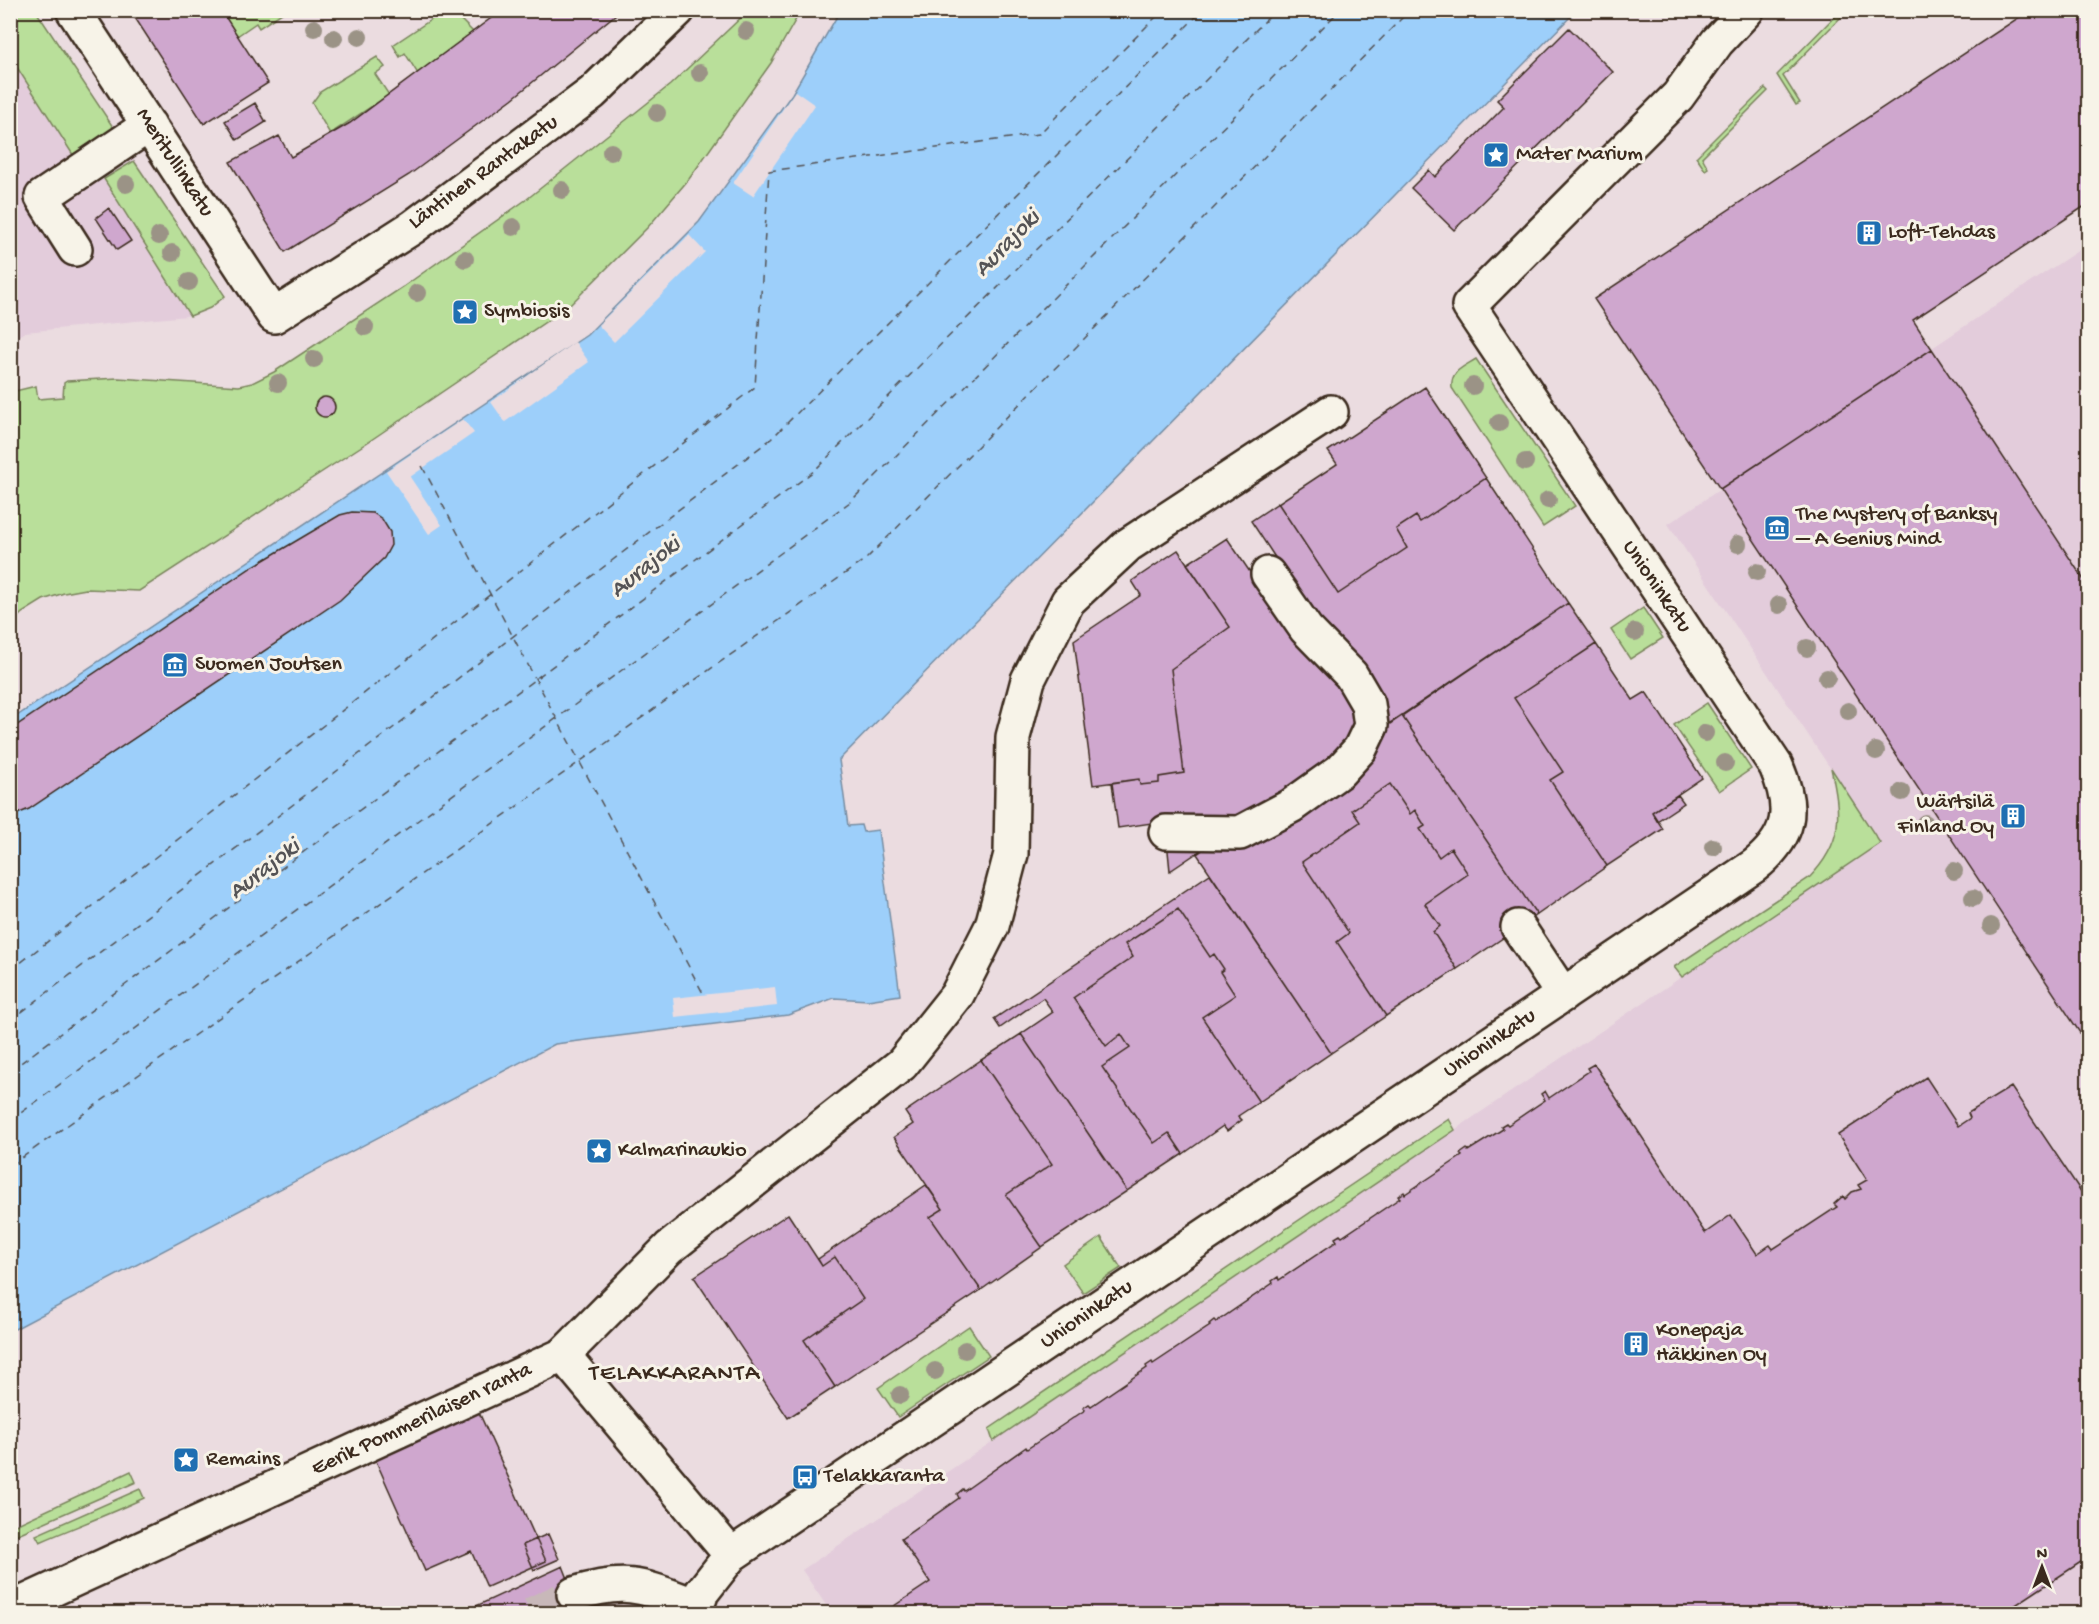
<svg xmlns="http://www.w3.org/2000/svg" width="2099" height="1624" font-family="'Gochi Hand',sans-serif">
  <rect width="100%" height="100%" fill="#ebdce0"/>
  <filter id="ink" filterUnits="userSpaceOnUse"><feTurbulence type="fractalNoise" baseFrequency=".0167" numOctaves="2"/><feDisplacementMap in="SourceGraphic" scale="12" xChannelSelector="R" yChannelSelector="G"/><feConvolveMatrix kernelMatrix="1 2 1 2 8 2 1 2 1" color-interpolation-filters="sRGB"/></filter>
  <g filter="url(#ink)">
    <path fill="#e3ccdb" d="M11,11H36L225,296L187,316L25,332L11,340Z
      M2088,244V1613L832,1614L802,1570L1880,843L1668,524Z"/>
    <path fill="#b9df9a" stroke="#7a845c" stroke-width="1.5" d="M280,10L282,13L259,28L256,23L237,36L221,11Z
      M797,10L800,12L771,63L689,179L648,227L569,306L371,440L139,591L86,589L64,593L43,600L22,613L11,624V392L36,386L38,399L63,397L64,383L67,381L118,378L239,386L252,383L274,372L403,287L527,199L670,85L748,11Z
      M1841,10L1847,11L1783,76L1800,103L1796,105L1777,75Z
      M11,11H36L117,133L75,158L11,58Z
      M444,11H452L474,33L418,74L405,53L400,57L393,45Z
      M377,57L385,67L375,74L389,95L330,134L312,103L320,92Z
      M1765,88L1768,91L1702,157L1708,168L1705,170L1696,157Z
      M134,161L225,296L210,308L190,316L104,179Z
      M1476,359L1575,506L1543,527L1452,388C1450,371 1463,367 1476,359Z
      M1643,608L1663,638L1630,659L1611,630Z
      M1707,703L1751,769L1719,791L1674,725Z
      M1831,768L1880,843L1682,977L1674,967L1809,878C1844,842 1841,815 1831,768Z
      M1449,1119L1455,1130L993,1441L989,1429Z
      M1101,1237L1121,1268L1083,1293L1063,1264Z
      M969,1326L989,1356L898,1417L878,1388Z
      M131,1471L136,1482L11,1537V1527Z
      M140,1489L144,1498C110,1514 75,1527 40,1542L36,1535Z"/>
    <path fill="#9dcffa" stroke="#768da2" stroke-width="1.5" d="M840,11H1576L839,760L848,826L861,825L863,832L878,830L900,995L868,1000L834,998L788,1015L555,1044L11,1331V720L587,335L699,222L792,94Z"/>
    <path fill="#ebdce0" d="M795,91L815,105L753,196L733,183Z
      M689,235L705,252L614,342L598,325Z
      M575,342L589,362L505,422L491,402Z
      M463,419L474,433L410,477L442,525L429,534L386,471Z
      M775,987L777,1006L675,1017L673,998Z"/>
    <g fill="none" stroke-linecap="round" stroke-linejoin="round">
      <path stroke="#545355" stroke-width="1.5" stroke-dasharray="8 6" stroke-linecap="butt" d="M422,466L705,997
        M10,971L755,387L769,171L1039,134L1163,10
        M10,1021L771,439L1203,10
        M10,1071L814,471L1276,10
        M10,1121L850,502L1340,10
        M10,1166L867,558L1410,10"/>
    </g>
    <path fill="#cfa7ce" stroke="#3b2a1e" stroke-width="1.5" d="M130,10H221L268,83L204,124Z
      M502,10H621L512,99L409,175L285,252L230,162L279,136L291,157L300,152L350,123Z
      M2030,10H2088V204L1913,320L1932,349L1720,489L1594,299Z
      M1569,28L1613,72L1454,230L1411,188L1429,170L1435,177L1504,107L1497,100Z
      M255,103L266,122L237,140L225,121Z
      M109,208L131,241L117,250L96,218Z
      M1932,349L2088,586V1045L1720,489Z
      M1425,387L1486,478L1420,522L1416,516L1396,529L1407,548L1338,594L1278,503L1337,464L1328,451Z
      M315 407a10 10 0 1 1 20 0a10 10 0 1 1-20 0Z
      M1486,478L1568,603L1372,735L1280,565L1251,521L1278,503L1338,594L1407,548L1396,529L1416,516L1420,522Z
      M352,512L373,513L382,519L390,532L391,545L384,558L340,600L29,809L10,817V730L252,567L340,515Z
      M1227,538L1256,581L1268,574L1372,735L1170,871L1165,821L1118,828L1112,783L1139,779L1140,785L1159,783V777L1184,773L1171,669L1230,627L1187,564Z
      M1178,550L1230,627L1171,669L1184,773L1159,777V783L1140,785L1139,779L1093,785L1074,640L1141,595L1132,581Z
      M1568,603L1596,644L1514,698L1563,772L1550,780L1607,866L1537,915L1402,716Z
      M1596,644L1633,700L1646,692L1702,778L1652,812L1663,829L1607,866L1550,780L1563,772L1514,698Z
      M1402,716L1537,915L1457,969L1433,932L1440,926L1425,904L1468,874L1451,848L1439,857L1420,829L1425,826L1415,810L1410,814L1390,784L1352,810L1360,822L1302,862L1349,933L1337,942L1386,1016L1331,1053L1197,854Z
      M1390,784L1410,814L1415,810L1425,826L1420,829L1439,857L1451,848L1468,874L1425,904L1440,926L1433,932L1457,969L1386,1016L1337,942L1349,933L1302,862L1360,822L1352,810Z
      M1678,795L1684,803L1657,821L1652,812Z
      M1210,874L1331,1053L1259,1102L1202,1017L1235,995L1220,972L1224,969L1214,954L1210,957L1178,909L1125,944L1133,957L1073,998L1106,1046L1121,1034L1130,1048L1102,1067L1154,1143L1169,1133L1183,1154L1127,1191L1021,1034L1053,1012L1043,998L1000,1028L994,1019Z
      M1178,909L1210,957L1214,954L1224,969L1220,972L1235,995L1202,1017L1259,1102L1238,1116L1242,1120L1227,1131L1223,1126L1183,1154L1169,1133L1154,1143L1102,1067L1130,1048L1121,1034L1106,1046L1073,998L1133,957L1125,944Z
      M1021,1034L1127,1191L1042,1247L1006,1195L1052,1164L981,1060Z
      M981,1060L1052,1164L1006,1195L1042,1247L981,1290L930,1217L943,1209L894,1137L913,1124L905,1112Z
      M1594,1064L1705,1233L1731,1215L1757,1254L1770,1245L1773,1249L1837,1207L1834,1204L1843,1196L1845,1199L1852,1192L1861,1189L1858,1185L1867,1180L1838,1135L1926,1077L1958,1126L1970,1118L1968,1113L2011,1087L2088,1202V1561L2087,1558L2014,1606L2016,1611L2013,1614H882L930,1582L901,1539L959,1498L957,1494L963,1489L964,1491L1026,1447L1027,1449L1085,1410L1083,1408L1089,1404L1091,1406L1147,1368L1146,1366L1152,1362L1153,1364L1210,1326L1209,1324L1214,1320L1216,1322L1273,1283L1272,1281L1278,1277L1279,1280L1337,1241L1335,1238L1340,1235L1342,1237L1400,1198L1398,1196L1404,1192L1405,1194L1462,1156L1460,1154L1467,1149L1468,1151L1503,1129L1501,1126L1506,1123L1508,1125L1545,1100L1541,1094L1545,1091L1549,1098L1589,1071L1587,1068Z
      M926,1185L943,1209L930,1217L981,1290L835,1387L804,1340L863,1299L835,1257L822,1266L818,1259Z
      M788,1214L822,1266L835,1257L863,1299L804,1340L835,1387L788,1418L694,1277Z
      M468,1388L546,1561L487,1587L471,1551L425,1571L364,1434Z
      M548,1534L559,1559L534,1570L523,1545Z
      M563,1566L582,1614H459Z"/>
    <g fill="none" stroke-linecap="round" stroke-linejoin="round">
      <path stroke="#c8b8b9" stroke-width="33" stroke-dasharray="33 16" stroke-linecap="butt" d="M531,1614L574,1594"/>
      <defs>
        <path id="minor" d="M73,10L274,316L413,227L592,93L678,10
          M75,249L42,197L149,125
          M1166,832L1240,833L1291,806L1340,771L1360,749L1371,726L1368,704L1351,675L1306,629L1268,574
          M1518,927L1563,995
          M563,1355L731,1555
          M574,1594C630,1577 644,1587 697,1606
          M10,1609L563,1355L669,1248L902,1064L957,995L992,926L1011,854L1013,737L1028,680L1068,601L1128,545L1331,412
          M694,1614L702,1592L731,1555L1754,866C1791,836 1795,810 1776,766L1469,306L1678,96L1717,42L1747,10"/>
      </defs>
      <use href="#minor" stroke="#3b2a1e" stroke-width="38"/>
      <use href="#minor" stroke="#f7f3e8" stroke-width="33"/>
    </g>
    <g fill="#9b9386">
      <circle cx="314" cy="28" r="9"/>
      <circle cx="746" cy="31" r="9"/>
      <circle cx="359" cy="37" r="9"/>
      <circle cx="334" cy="38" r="9"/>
      <circle cx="700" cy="73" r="9"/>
      <circle cx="657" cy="113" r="9"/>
      <circle cx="611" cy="152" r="9"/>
      <circle cx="126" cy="184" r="9"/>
      <circle cx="562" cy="190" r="9"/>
      <circle cx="513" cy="227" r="9"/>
      <circle cx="159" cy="236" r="9"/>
      <circle cx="172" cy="253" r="9"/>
      <circle cx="465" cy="259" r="9"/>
      <circle cx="189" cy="282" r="9"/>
      <circle cx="417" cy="293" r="9"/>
      <circle cx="365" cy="327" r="9"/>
      <circle cx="314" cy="359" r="9"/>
      <circle cx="278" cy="383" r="9"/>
      <circle cx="1473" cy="386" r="9"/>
      <circle cx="1499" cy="423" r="9"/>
      <circle cx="1525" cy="462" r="9"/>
      <circle cx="1548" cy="500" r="9"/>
      <circle cx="1738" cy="544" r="9"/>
      <circle cx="1757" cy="572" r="9"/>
      <circle cx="1779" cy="605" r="9"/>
      <circle cx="1635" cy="632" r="9"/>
      <circle cx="1807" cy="648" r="9"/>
      <circle cx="1827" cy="678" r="9"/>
      <circle cx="1848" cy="711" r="9"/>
      <circle cx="1705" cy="733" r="9"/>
      <circle cx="1876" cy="751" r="9"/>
      <circle cx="1725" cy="763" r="9"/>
      <circle cx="1902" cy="792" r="9"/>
      <circle cx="1925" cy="823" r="9"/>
      <circle cx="1713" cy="847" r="9"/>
      <circle cx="1954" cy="871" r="9"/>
      <circle cx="1973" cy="898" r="9"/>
      <circle cx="1991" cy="926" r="9"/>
      <circle cx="965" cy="1350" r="9"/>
      <circle cx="935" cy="1371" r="9"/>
      <circle cx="900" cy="1395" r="9"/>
    </g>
  </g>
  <defs>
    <symbol id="sight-square" viewBox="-11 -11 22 22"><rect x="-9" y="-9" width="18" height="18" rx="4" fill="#1f6fb2" stroke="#f7f3e8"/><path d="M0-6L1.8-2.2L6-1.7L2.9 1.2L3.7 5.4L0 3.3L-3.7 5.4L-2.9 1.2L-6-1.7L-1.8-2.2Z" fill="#fff"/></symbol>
    <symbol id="building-square" viewBox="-11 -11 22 22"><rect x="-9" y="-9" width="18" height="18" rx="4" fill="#1f6fb2" stroke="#f7f3e8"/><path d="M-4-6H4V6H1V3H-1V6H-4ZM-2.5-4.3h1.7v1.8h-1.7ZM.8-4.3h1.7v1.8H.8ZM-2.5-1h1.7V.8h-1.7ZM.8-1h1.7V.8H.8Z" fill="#fff"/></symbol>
    <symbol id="museum-square" viewBox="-11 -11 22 22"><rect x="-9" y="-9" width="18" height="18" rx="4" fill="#1f6fb2" stroke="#f7f3e8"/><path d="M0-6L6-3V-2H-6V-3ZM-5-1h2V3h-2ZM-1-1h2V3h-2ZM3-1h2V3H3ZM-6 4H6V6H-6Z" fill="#fff"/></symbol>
    <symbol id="bus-square" viewBox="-11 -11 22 22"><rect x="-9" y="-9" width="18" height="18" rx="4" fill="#1f6fb2" stroke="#f7f3e8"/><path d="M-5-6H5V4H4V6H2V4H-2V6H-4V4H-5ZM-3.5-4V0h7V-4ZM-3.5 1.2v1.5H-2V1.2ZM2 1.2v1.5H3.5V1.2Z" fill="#fff"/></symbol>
  </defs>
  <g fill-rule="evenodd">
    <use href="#sight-square" x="1481" y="140" width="30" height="30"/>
    <use href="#building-square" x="1854" y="218" width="30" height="30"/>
    <use href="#sight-square" x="450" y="297" width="30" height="30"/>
    <use href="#museum-square" x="1762" y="513" width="30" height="30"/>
    <use href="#museum-square" x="160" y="650" width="30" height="30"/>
    <use href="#building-square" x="1998" y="801" width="30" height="30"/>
    <use href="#sight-square" x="584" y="1136" width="30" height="30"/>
    <use href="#building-square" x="1621" y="1329" width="30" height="30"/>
    <use href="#sight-square" x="171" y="1445" width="30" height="30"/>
    <use href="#bus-square" x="790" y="1462" width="30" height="30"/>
  </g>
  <g text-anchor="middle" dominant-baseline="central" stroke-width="6" stroke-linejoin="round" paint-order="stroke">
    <g font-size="22" fill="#3b2a1e" stroke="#f7f3e8" text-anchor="start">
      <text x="1516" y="155">Mater Marium</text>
      <text x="1888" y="233">Loft-Tehdas</text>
      <text x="484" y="312">Symbiosis</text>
      <text x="1796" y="515">The Mystery of Banksy<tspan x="1796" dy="25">– A Genius Mind</tspan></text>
      <text x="195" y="665">Suomen Joutsen</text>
      <text x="1994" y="803" text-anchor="end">Wärtsilä<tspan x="1994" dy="25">Finland Oy</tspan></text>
      <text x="618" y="1151">Kalmarinaukio</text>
      <text x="1656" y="1331">Konepaja<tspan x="1656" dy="25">Häkkinen Oy</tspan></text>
      <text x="206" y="1460">Remains</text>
      <text x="824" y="1477">Telakkaranta</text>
    </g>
    <g font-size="22" fill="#3b2a1e" stroke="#f7f3e8">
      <text transform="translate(174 163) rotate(57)">Meritullinkatu</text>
      <text transform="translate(484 173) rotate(-36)">Läntinen Rantakatu</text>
      <text transform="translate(1656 587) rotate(56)">Unioninkatu</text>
      <text transform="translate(1490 1044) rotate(-34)">Unioninkatu</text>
      <text transform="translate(1087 1315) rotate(-34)">Unioninkatu</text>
      <text transform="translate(422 1420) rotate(-25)">Eerik Pommerilaisen ranta</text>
    </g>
    <g font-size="24" font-style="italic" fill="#545355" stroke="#f7f3e8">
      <text transform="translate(1008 244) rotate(-46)">Aurajoki</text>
      <text transform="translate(646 568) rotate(-39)">Aurajoki</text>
      <text transform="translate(265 870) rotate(-38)">Aurajoki</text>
    </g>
    <g font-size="24" letter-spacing="1.5" fill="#3b2a1e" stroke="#f7f3e8">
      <text x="675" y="1374">TELAKKARANTA</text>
    </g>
  </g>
  <rect width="2099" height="1624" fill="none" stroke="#f7f3e8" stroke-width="36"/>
  <rect x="18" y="18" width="2063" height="1588" fill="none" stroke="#3b2a1e" stroke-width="2" filter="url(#ink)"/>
  <g transform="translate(2042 1567)" stroke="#f7f3e8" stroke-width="4.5" paint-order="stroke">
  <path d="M0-4.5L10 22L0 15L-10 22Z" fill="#3b2a1e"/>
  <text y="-9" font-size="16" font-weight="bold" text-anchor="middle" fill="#3b2a1e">N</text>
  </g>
</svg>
